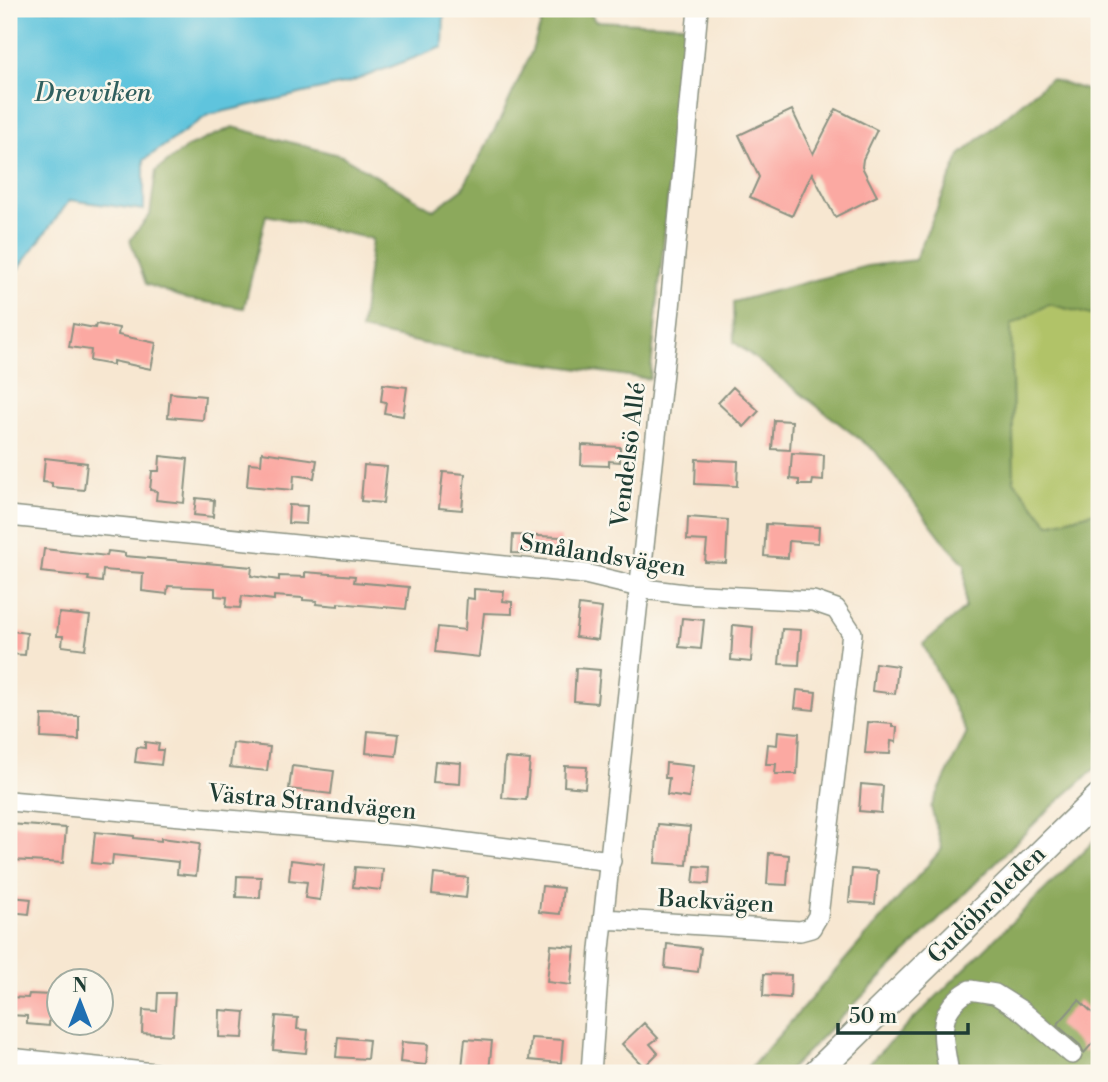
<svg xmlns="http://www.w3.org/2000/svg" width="1108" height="1082" font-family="'Libre Bodoni',serif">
  <rect width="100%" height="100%" fill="#fbf7ec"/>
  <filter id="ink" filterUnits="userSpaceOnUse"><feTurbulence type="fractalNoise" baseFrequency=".0143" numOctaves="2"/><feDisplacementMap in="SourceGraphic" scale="14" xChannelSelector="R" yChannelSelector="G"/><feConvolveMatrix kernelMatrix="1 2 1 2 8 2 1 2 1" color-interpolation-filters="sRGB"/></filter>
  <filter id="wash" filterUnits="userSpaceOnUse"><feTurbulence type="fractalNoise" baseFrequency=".00686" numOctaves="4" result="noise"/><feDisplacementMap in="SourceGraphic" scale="28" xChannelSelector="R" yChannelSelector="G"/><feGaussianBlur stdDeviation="1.57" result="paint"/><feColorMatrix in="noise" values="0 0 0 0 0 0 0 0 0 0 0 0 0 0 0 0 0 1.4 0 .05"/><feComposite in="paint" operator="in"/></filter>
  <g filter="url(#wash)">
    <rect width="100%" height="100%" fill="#f7e7d1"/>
    <path fill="#b1c367" stroke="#68804e" stroke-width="2" d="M1049,304L1099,317V511L1049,524L1014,481L1011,325Z"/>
    <path fill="#8ca95c" stroke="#567348" stroke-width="2" d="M546,9H588L595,21L685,25L650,379L463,352L361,330L372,239L266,215L244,308L187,299L146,284L130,240L150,215L156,171L187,147L233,127L342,156L434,210L463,188L501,118L531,53Z
      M1050,79L1099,94V317L1049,304L1011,325L1014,481L1049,524L1099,511V765L1045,813L786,1073H746L942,849L931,807L967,733L923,644L965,608V564L947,545L875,451L734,342L733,302L867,266L915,260L960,155Z
      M1099,837V1073H859L1087,848Z"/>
    <path fill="#5fc4dd" stroke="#3f8088" stroke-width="2" d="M9,9H444L443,47L348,83L208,115L144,160V210L70,200L9,281Z"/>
    <g id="blocks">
      <path fill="#fba9a2" d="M836,109L877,130L863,159L862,167L877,196L835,217L812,173L792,216L750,197L759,177L739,135L792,110L813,154Z
        M73,324L95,328L96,324L119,328L118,335L156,343L151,369L113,361V365L90,361L91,350L69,347Z
        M383,384L407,387L403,416L384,413L386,402L381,401Z
        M733,387L759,411L744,427L718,403Z
        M170,393L205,396L203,420L168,417Z
        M774,420L792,421L790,450L772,449Z
        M582,445L620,447V462L609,461V466L581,465Z
        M262,452L317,460L314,478L294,475L293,490L247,486L249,463L261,464Z
        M792,453L824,455L823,481L813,480L812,485H799V480L790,479Z
        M160,456L188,459L184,503L156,500L157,491L150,490L152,471H159Z
        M45,458L87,463L84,490L52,487V483L43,482Z
        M696,459L738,461L737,486L695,484Z
        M364,465L387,467L383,503L361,501Z
        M443,472L465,474L462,510L439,508Z
        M196,498L214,500L213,517L194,515Z
        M289,505L307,506L306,524L288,523Z
        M688,517L728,520L726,563L705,562L707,541L687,540Z
        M766,524L819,527L818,543L789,541L788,558L764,556Z
        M513,535L561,537L560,555L512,553Z
        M44,549L107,556L108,551L125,553V556L252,567L251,576L279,580V576L305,577V572L355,576L354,582L409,587L406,609L338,603V606L316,604L317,601L303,600V598L274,596V600L242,596L240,608L226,607L227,597L215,596V588L168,586L167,594L142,591L143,573L103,570L102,582L88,580L89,577L41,572Z
        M474,589L504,591L503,601L512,602V614L484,613L479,657L435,652L438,627L465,630L467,598L474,599Z
        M579,605L602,608L598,640L575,637Z
        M59,613L90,616L85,649L62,646L63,636H57Z
        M682,618L704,620L701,649L679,647Z
        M733,625L753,627L751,662L731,660Z
        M782,629L801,630L799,665L779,664Z
        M12,631L27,633L25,655L9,654V636H12Z
        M875,663L898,666L895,694L872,691Z
        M576,668L600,670L597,703L574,701Z
        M797,690L816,692L814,710L795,708Z
        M42,715L79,716V740L41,738Z
        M868,722L892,724V727H897L896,742L891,741L890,754L865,753Z
        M368,731L399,734L396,756L366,753Z
        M778,731L799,733L797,774H775L776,764H766L768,744L777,745Z
        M145,742L159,744L158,750H163L161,765L135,762L137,747L145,748Z
        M233,743L270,747L267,771L230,767Z
        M505,758L530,760L526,800L502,798Z
        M435,761L461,763L460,784L433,782Z
        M666,763L693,766L689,798L667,795L669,778H665Z
        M292,766L334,771L331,794L289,789Z
        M565,766L587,767L585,788L564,786Z
        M861,784L883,786L881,813L859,811Z
        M9,824L66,828L63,863L12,860L13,845H9Z
        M658,824L690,827L687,865L655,863Z
        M95,832L134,836V838L161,841V838L200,843L196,876L177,874L178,862L113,855L112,865L92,863Z
        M769,853L789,855L787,885L767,884Z
        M291,860L324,864L320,900L305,898L307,882L289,880Z
        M695,866L710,867L709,884L693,883Z
        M355,867L383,869L381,890L353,887Z
        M852,869L878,871L875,904L849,902Z
        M434,874L468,878L466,898L432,894Z
        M237,876L261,877L260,898L236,897Z
        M542,886L563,888L560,914L539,912Z
        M11,897L31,899L29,914L10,912Z
        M667,944L701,948L698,972L665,968Z
        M551,945L575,947L571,985L547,982Z
        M764,974L791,975L790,998L763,996Z
        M158,993H175L172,1035L142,1033L143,1010L157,1011Z
        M29,994L51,995L49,1026L27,1024V1016L9,1015V997L28,998Z
        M1079,1000L1099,1019V1036L1084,1053L1080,1045L1057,1025Z
        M220,1010L245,1012L243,1038L219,1037Z
        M276,1016L298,1018L297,1029L308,1030L306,1053L273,1050Z
        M644,1023L658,1038L650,1044L658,1053L644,1067L622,1044Z
        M338,1037L369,1040L367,1059L336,1057Z
        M531,1038L563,1040L561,1063L529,1060Z
        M465,1039L492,1041L489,1071L462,1068Z
        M402,1042L428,1044L426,1065L400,1062Z"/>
    </g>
  </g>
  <g filter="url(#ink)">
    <use href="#blocks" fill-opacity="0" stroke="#8b9282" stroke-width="2"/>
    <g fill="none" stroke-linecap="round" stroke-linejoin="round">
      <defs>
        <path id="minor" d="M9,516L585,574L652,590L685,594L813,601L836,609L852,633L818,916L811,928L800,931L604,919
          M9,801L412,836L611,861
          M9,1058L154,1073
          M591,1073L600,949L670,308L698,9
          M949,1073C943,1037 934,1011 970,990L995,994L1022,1011L1072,1054"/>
        <path id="secondary" d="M816,1073L1099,797"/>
      </defs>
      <use href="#minor" stroke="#8b9282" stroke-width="22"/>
      <use href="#secondary" stroke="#8b9282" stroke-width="29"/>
      <use href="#minor" stroke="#fff" stroke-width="19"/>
      <use href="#secondary" stroke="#fff" stroke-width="26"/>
    </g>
  </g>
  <g text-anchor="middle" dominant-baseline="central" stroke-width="5" stroke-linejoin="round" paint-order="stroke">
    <g font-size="24" fill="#1f3d34" stroke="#fbf7ec">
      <text transform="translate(629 455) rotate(-83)">Vendelsö Allé</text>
      <text transform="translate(603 556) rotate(9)">Smålandsvägen</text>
      <text transform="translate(312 803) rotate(5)">Västra Strandvägen</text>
      <text transform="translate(716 902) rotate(3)">Backvägen</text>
      <text transform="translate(987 905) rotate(-45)">Gudöbroleden</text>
    </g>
    <g font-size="26" font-style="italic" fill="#2f5f5e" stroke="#fbf7ec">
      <text x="93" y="93">Drevviken</text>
    </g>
  </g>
  <rect width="1108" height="1082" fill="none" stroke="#fbf7ec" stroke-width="35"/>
  <g transform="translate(80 1002)"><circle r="33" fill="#fbf7ec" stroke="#a3ada2" stroke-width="2"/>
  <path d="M0-5L12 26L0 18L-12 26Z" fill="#1f6fb2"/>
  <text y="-10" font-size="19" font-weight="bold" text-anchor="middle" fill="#1f3d34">N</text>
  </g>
  <path d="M838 1023v10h130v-10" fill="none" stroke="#1f3d34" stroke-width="3.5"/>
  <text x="849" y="1023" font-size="21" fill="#1f3d34" stroke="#fbf7ec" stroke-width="5" paint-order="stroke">50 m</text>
</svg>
